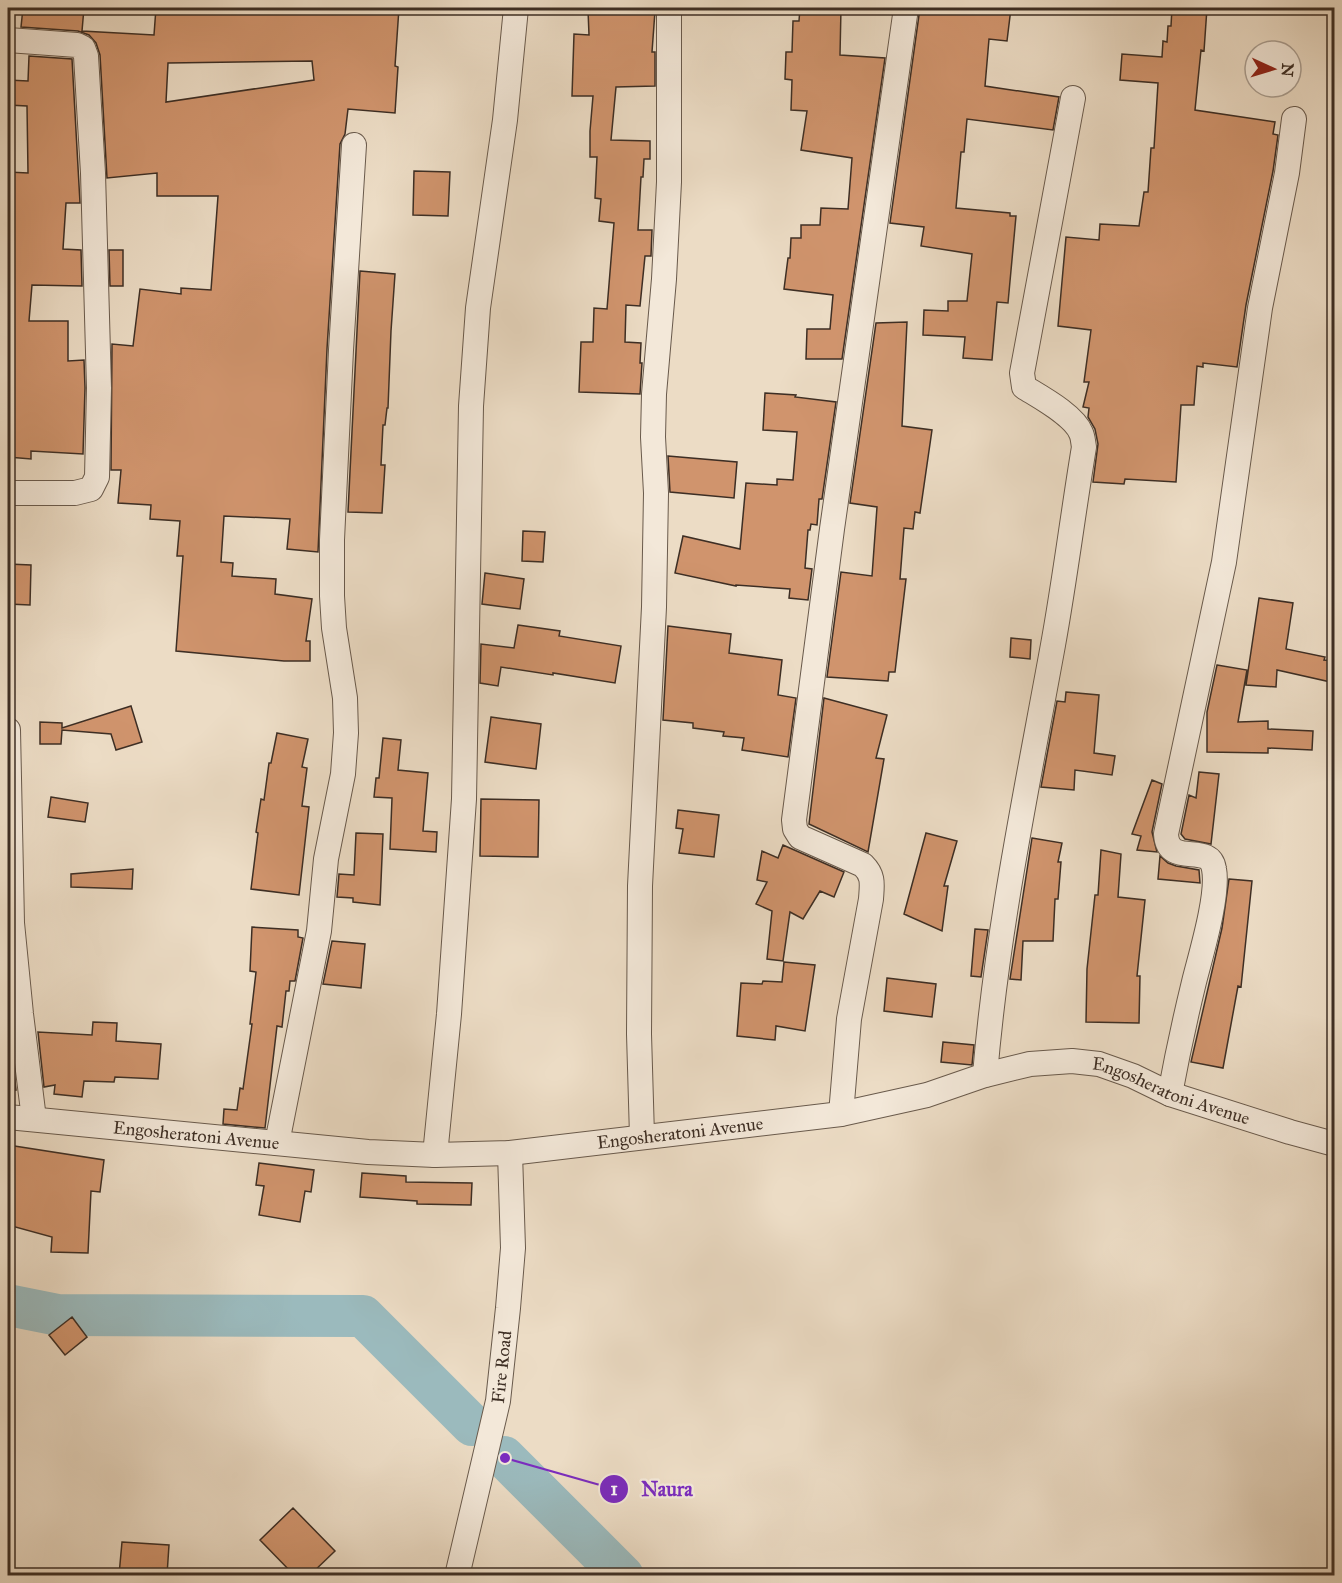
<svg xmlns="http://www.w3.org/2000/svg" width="1342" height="1583" font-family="'IM FELL Great Primer',serif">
  <rect width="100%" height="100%" fill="#ecdcc5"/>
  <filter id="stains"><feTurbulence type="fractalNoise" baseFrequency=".00333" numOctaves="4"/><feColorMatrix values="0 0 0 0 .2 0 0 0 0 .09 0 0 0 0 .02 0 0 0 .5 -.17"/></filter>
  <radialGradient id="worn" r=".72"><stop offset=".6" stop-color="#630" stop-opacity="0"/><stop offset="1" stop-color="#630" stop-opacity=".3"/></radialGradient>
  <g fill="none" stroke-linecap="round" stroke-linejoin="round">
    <path stroke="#9bbabd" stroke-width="42" d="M8,1305L58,1315L363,1316L472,1425
      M504,1457L623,1576"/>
  </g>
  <path fill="#d0946d" stroke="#3d2e24" stroke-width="1.5" fill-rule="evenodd" d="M23,8H84L82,31L154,35L156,8H399L395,66L398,67L395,113L348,109L345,134L340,144L327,349L318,552L287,549L290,519L224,516L221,562L233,563L232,576L276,579L275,594L312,599L306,641H310V661H284L176,651L183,556H177L180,521L150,519L151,505L118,503L121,470H111L112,344L133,346L140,289L181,294V288L211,290L218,196H157V173L107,178L100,55L96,43L89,35L78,31L21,27ZM312,61L314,80L166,102L168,63Z
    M800,8H841L840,55L885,58L842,359H806L807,329H830L833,295L784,289L788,258H790L791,238H801V225H820L821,208L848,209L852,158L801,150L807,111L791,110L792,80L785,79L786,52H792L793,21H799Z
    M920,8H1011L1007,41L989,39L985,86L1059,97L1053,130L967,119L964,152H961L956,208L1010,213V216H1016L1008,303L997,302L992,360L963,358L965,337L923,335L924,310L948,311V301H967L972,254L921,246L924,227L890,223Z
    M1172,8H1207L1204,51L1201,50L1195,110L1275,122L1273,134L1278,135L1273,171L1246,305L1237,367L1203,363V367L1197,366L1194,405H1181L1176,482L1125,479L1124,484L1093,482L1098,444L1095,429L1088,417L1089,408L1083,407L1089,382H1084L1091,330L1058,326L1066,237L1099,240L1100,224L1139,226L1144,192H1148L1151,148H1154L1158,83L1120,80L1122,54L1162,57L1163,41L1167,42L1168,26H1171Z
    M620,9L655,11L652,52H655V86L616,87L611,140L650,141V159H644L643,177H641L638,230H652L651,256H645L640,306L626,305L625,342L641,343L640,363H642L640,394L579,392L581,342H593L594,308L607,309L614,223L599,221L601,199L595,198L597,157H590V131L593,96H572L574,34L589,35L588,10Z
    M29,56L72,59L80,203H66L63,249L81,250L82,286L32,285L29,321H68V361L84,360L85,388L83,454L31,451V459L8,457V172L28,173L27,106L8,105V80L28,81Z
    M414,171L450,172L448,216L413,215Z
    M109,250H123V286H110Z
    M360,271L395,274L391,331L388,408H387L385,425H383L381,465H385L382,513L348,512Z
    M907,322L902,426L932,430L920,513L915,512L913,529L904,528L900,579H906L895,672H889L888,681L827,677L841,572L872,576L877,507L850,503L876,323Z
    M765,393L796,395L795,397L836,402L822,499H819L817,525L811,524L810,530H808L805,568L812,569L808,600L789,598L790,589L736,585V586L675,573L683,536L740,549L746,483L777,485V479L793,480L797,432L763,430Z
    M668,456L737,462L734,498L670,492Z
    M523,531L545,532L543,562L522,561Z
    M8,564L31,565L30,605L8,604Z
    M485,573L524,579L520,609L482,604Z
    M1259,598L1293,603L1286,649L1325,657L1324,660L1335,661V683L1277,670L1276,687L1246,685Z
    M518,625L560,631L559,636L621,646L615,683L553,673V675L501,667L498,686L480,683L481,644L514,648Z
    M668,626L731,634L729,653L782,660L778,695L796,698L788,757L742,750L744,738L723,736L724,732L693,728V723L663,720Z
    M1011,638L1031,640L1030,659L1010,657Z
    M1217,665L1247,670L1238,722L1268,721V729L1313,731L1312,750L1268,748V753L1207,752V712Z
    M1066,692L1099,695L1094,753L1115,756L1112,775L1075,770L1074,790L1041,787L1057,701L1065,702Z
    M824,698L887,715L876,758L884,759L868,852L809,824Z
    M131,706L142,742L116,750L111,734L62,730L61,744H40V722L62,723V728Z
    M491,717L541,724L536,769L485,762Z
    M277,733L308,739L302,767L307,768L302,806L309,807L299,895L251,889L258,833L256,832L261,799L264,800L269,763H271Z
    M383,738L401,740L398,770L428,773L423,831L437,832L436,852L390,849L392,798L374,797L376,778H379Z
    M1199,772L1219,774L1211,844L1185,839L1181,834L1189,795L1196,798Z
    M1152,780L1162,784L1152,832L1157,852L1137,850L1141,836L1132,834Z
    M51,797L88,803L85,822L48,817Z
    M481,799L539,800L538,857L480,856Z
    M678,810L719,815L714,857L679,853L683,829L676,828Z
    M356,833L383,834L380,905L353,902V898L337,897L339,874L354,875Z
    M926,833L957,841L944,886H948L942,931L904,914Z
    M1032,838L1062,843L1058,862H1061L1058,899H1055L1053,941H1023L1021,980L1010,979Z
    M783,845L844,872L834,897L820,891L803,919L790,912L783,961L767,959L772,911L756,904L767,882L757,880L762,851L778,858Z
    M1101,850L1121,854L1118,897L1145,900L1137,976H1140L1139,1023L1086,1022L1087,969L1095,895H1098Z
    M1160,856L1168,863L1176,866L1199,870L1200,883L1158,879Z
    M133,869L132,889L71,887V874Z
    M1229,879L1252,881L1241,987L1238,986L1223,1068L1191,1062L1222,928Z
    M252,927L298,930V937L303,938L295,981H290L289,991H286L282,1027L277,1026L265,1128L223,1124L224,1109L237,1110L240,1088L243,1089L252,1024H250L256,972L250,971Z
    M975,929L988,930L981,977L971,976Z
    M332,941L365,944L361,988L323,984Z
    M784,962L815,965L805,1031L776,1026L775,1040L737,1036L741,983L762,984L763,981L782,982Z
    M887,978L936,984L932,1017L884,1011Z
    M93,1022L117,1023L116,1041L161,1044L158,1079L115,1077L114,1082L84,1081L82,1097L54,1094L55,1085L44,1087L38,1032L92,1035Z
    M8,1038H10L16,1090L8,1091Z
    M943,1042L974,1045L972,1065L941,1062Z
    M8,1145L104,1160L100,1192L91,1191L88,1253L51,1252L52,1237L8,1225V1189L13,1167L8,1166Z
    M259,1163L314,1170L311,1192L305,1191L300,1222L259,1215L264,1186L256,1185Z
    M362,1173L406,1176V1182L472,1183L471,1205L417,1204V1201L360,1197Z
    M72,1317L87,1337L65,1355L49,1335Z
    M293,1508L335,1551L310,1575H294L260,1540Z
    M122,1542L169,1545L167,1575H119Z"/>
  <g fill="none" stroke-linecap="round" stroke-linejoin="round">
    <defs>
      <g id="minor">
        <path d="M8,40L77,45L83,48L86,56L93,173L99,388L97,477L91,489L75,493H8"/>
        <path d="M8,730L12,923L21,1014L34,1119"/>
        <path d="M985,1075C997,930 1027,788 1053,645C1065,579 1073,513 1084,447C1083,442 1083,437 1081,433C1074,415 1040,397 1024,387L1022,373L1073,98"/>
        <path d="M1170,1094C1177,1056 1185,1019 1194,982C1201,954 1219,895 1214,869C1210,841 1168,869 1166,834L1224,562L1260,308L1287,173L1294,119"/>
        <path d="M841,1114L849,1019L871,899C872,884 874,876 863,865L800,837L795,829L794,820L832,529L906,8"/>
        <path id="s1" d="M8,1117L368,1152L435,1155L510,1153L841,1114L927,1095L985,1075L1030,1064L1072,1061L1099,1064L1133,1076L1170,1094L1290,1132L1334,1144"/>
        <path d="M642,1136L639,1034L640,886L654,607L656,493L653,437L654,394L664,279L669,182V8"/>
        <path d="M277,1143L319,931L326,859L343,774L346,733L345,698L334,628L332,596V540L341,350L354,145"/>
        <path d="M435,1155L449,1014L464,799L471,406L478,308L505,120L516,8"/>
        <path id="s2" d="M457,1576L498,1401L508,1308L513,1248L510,1153"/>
      </g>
    </defs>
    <use href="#minor" stroke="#695a4c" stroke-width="26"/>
    <use href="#minor" stroke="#f3e8d9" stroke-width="24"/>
  </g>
  <g text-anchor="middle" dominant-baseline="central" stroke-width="4.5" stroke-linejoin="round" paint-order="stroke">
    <g font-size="18" fill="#3d2e24" stroke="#f3e8d9">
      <text stroke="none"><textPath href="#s1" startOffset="1179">Engosheratoni Avenue</textPath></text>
      <text stroke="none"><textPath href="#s1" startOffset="675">Engosheratoni Avenue</textPath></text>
      <text stroke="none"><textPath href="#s1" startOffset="189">Engosheratoni Avenue</textPath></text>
      <text stroke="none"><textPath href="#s2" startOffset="214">Fire Road</textPath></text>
    </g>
  </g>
  <path fill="none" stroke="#7b2cbf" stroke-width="2" d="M505 1458L614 1489"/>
  <g fill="#7b2cbf" stroke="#f3e8d9" stroke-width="2">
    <circle cx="505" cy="1458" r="6"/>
    <circle cx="614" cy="1489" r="15"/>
  </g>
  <g font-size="18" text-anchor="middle" font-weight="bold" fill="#fff">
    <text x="614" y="1495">1</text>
  </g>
  <g font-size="20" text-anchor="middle" font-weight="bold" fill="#7b2cbf" stroke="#f3e8d9" stroke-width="4.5" stroke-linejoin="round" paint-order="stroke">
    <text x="667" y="1496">Naura</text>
  </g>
  <rect width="1342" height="1583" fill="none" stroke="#ecdcc5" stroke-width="30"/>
  <rect x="9" y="9" width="1324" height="1565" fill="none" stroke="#3d2e24" stroke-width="3"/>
  <rect x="15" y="15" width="1312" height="1553" fill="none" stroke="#3d2e24" stroke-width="1.5"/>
  <g transform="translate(1273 69) rotate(94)"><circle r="28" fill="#f3e8d9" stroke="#aa9e91" stroke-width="1.5"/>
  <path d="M0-4.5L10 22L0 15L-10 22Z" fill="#8f2418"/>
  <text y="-9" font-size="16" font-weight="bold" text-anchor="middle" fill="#3d2e24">N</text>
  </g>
  <rect width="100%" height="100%" filter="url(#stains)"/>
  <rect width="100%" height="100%" fill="url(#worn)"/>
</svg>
